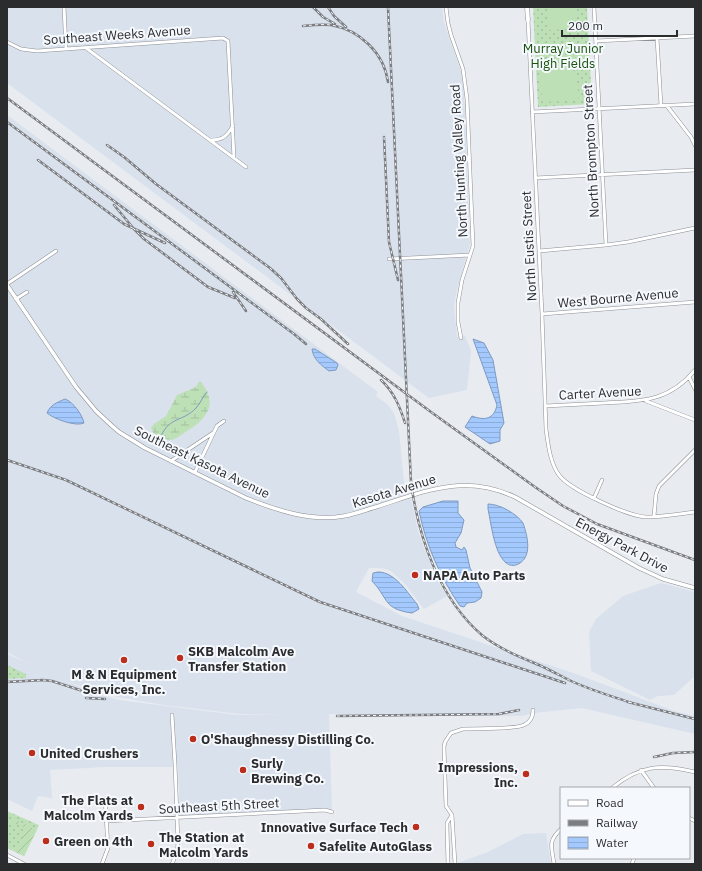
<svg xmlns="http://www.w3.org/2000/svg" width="702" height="871" font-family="'IBM Plex Sans',sans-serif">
  <defs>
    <pattern id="grass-dots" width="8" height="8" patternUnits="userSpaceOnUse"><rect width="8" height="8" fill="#bee0b7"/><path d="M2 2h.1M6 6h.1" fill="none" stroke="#a3c09e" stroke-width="1.8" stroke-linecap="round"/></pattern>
    <pattern id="wetland-marsh" width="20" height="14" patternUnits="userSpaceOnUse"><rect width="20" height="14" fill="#bee0b7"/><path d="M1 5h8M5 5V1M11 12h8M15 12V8" fill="none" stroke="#a3c09e"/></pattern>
    <pattern id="garden-furrows" width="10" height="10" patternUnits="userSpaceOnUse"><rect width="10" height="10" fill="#bee0b7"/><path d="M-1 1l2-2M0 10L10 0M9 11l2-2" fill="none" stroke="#a3c09e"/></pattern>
    <pattern id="water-rules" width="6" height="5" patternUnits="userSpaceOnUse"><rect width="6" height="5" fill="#a3c9fe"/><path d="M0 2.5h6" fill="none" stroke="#8cadda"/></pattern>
  </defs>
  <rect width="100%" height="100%" fill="#e8ecf1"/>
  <path fill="#d9e1ec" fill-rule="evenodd" d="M7,7H442L444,23L461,71L464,87L470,244L456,294L454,306L457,337L465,336L471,351L467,390L429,398L7,83Z
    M7,115L378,392L376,396L387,404L394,413L399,431L404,483L411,499L418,531L425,551L440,585L447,596L424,609L405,584L392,572L386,569L378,568H369L356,592L402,616L579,675L674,711L695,716V734L582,708L534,713L522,716L329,714L332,811L180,816L178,767H106L50,770L52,798L38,796L32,811L7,799V654L29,664L7,652ZM62,679L83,687L117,697L164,705L240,714H283L237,715L119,700L91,692Z
    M661,583L695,592V676L674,695L658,696L650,700L591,671L589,632L596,619L623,596Z
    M546,833L551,864H455L488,852L523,834Z"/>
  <path fill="url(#grass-dots)" d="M533,7H587L592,104L538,107Z
    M7,665L26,674V678L7,679Z
    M7,811L39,825L24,856L7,848Z"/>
  <path fill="url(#wetland-marsh)" d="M200,381C203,385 207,390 208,394C215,411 199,424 187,431C182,434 175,440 170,440C168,440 155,435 154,433C153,433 151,428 151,428L154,424L166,416L177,395L196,387L198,383Z"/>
  <path fill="url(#garden-furrows)" d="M14,819L37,830L24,856L15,852L26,829L21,825L12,823Z"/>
  <path fill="#bee0b7" d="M547,7H576V28L548,30Z
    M540,62C569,65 577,69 579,100L543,102L542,98Z"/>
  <path fill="url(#water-rules)" stroke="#7f9ac0" d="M473,339L484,343L493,360L504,423L500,430V441L490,444L465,427L472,416C485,421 494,419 497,405Z
    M312,349H315L337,363L338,365L336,370L329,371C321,365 313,359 312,349Z
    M65,399C73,402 82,414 84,423C76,427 54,419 47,413C50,405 58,402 65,399Z
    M443,501H458V513L464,520L461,533L455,543L456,547L462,550L464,547L466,550L470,568L482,592L481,598L475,602L467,603L464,607L460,606C440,577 426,545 419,511L423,507Z
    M488,504C500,504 517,514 523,523C528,537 533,559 516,565C512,566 508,565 505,562C494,552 491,523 488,509Z
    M378,572C395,572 407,592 417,604L419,609L412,613C383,609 389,599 372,581L373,573Z"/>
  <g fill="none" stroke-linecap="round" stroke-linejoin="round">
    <path stroke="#7f9ac0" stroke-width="1" d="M161,436C170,416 183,422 196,408C201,403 202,397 207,392"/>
    <defs>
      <path id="minor" d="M64,7L66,49
        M446,7L448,23L451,35L463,69L467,99L473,246L462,280L458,303V322L461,338
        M594,7L606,245
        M528,20L542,314L546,429C548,444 550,463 559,475C570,490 628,516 646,517C662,517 679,514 695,512
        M657,38L661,106
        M596,41L695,36
        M7,42L21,49L37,51L223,38L228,41L234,158
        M86,48L246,167
        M667,106L691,137L695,145
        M532,112L695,104
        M210,140C223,140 226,137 233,126
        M535,178L695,170
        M539,251L606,245L628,242L695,228
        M389,259L470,255
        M7,284L56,251
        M16,299L27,292
        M542,314L695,302
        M689,377L695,389
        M646,401L695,420
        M545,406C565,405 584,404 604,403C641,401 669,402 695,370
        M171,461L213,433
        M195,472L217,426L224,421
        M594,498L602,480
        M654,516L656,494L659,486L695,450
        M172,715L175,764L178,843L177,852L172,864
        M641,770L654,788
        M612,788C640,765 660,764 695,772
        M689,818L695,821
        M106,821L325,810L332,812
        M7,855L24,864
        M102,864L108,848L105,798
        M448,864L447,827V823L452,815
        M455,864L452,815L446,806L444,747L445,742L451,733L463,729C476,728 513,730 524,725C531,722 533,717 533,710
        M554,864C552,847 547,842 561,829
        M632,864L634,858"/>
      <path id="tertiary" d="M7,285L76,387L96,411L111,425L119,432L145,448L246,498C276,510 311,522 344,516C356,514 368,509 379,506C428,490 465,474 515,497L639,568L663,579L695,588"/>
      <path id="secondary" d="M527,7L528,20"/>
    </defs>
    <use href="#minor" stroke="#8c8f94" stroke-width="4"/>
    <use href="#tertiary" stroke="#8c8f94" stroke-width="4.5"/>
    <use href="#secondary" stroke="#8c8f94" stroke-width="5"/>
    <use href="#minor" stroke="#fff" stroke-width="3"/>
    <use href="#tertiary" stroke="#fff" stroke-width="3.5"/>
    <use href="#secondary" stroke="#fff" stroke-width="4"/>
    <defs>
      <path id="rail" d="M313,7L323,17L335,24
        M328,7L334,16L346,27
        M388,7L411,482C418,536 439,599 483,636C500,649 520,657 539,665C550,670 559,675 569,680C590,690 611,696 632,703
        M303,26C312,25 322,24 331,25C360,30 384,53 388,82
        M7,98L431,412L535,487L563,506L597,524L695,560
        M7,122L294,334L306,344
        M384,137L389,242L398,280
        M107,145L124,157L156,184L270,268L281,278L297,299L306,308L321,319L348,344
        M38,160L124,224L165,243
        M114,205L134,229L144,239L208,287L235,298
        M233,292L246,311
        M381,380C394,392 400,407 405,423
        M7,460L66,480L320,602L565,683
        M7,682L43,680L52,681L92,694
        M86,698L105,699
        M628,702L695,719
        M337,716L499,714L519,710
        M654,757L673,753L695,752"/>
    </defs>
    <use href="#rail" stroke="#7b7d80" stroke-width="2.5"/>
    <use href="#rail" stroke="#f5f9fe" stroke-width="1" stroke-dasharray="3" stroke-linecap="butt"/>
  </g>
  <g fill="#bb2e1e" stroke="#f5f9fe" stroke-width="1.5">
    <circle cx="415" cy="575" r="4"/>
    <circle cx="180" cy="658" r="4"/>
    <circle cx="124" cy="660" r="4"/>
    <circle cx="193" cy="739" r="4"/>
    <circle cx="32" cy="753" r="4"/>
    <circle cx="243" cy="770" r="4"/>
    <circle cx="526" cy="774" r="4"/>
    <circle cx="141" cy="807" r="4"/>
    <circle cx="416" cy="827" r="4"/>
    <circle cx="46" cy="841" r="4"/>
    <circle cx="151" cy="844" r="4"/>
    <circle cx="311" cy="846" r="4"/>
  </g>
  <g text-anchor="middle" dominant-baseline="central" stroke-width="4" stroke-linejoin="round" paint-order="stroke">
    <g font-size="13" fill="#2b2c2e" stroke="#f5f9fe">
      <text transform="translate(117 35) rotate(-4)">Southeast Weeks Avenue</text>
      <text transform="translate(591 151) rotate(-93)">North Brompton Street</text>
      <text transform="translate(459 161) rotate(-93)">North Hunting Valley Road</text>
      <text transform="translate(529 246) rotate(-93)">North Eustis Street</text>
      <text transform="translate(618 298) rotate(-5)">West Bourne Avenue</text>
      <text transform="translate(600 393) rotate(-3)">Carter Avenue</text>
      <text transform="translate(202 462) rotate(26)">Southeast Kasota Avenue</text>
      <text transform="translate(394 491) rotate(-17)">Kasota Avenue</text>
      <text transform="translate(622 545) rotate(28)">Energy Park Drive</text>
      <text transform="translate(219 806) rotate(-3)">Southeast 5th Street</text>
    </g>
    <g font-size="13" fill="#18510b" stroke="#f5f9fe">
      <text x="563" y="48">Murray Junior<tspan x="563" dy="15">High Fields</tspan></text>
    </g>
    <g font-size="13" font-weight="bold" fill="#2b2c2e" stroke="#f5f9fe" text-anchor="start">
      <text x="423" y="575">NAPA Auto Parts</text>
      <text x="188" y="651">SKB Malcolm Ave<tspan x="188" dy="15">Transfer Station</tspan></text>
      <text x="124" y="674" text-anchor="middle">M &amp; N Equipment<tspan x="124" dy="15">Services, Inc.</tspan></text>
      <text x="201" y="739">O'Shaughnessy Distilling Co.</text>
      <text x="40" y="753">United Crushers</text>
      <text x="251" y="763">Surly<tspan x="251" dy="15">Brewing Co.</tspan></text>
      <text x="518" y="767" text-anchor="end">Impressions,<tspan x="518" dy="15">Inc.</tspan></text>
      <text x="133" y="800" text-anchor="end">The Flats at<tspan x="133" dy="15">Malcolm Yards</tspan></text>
      <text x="408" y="827" text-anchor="end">Innovative Surface Tech</text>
      <text x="159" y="837">The Station at<tspan x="159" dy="15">Malcolm Yards</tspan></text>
      <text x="54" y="841">Green on 4th</text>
      <text x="319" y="846">Safelite AutoGlass</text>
    </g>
  </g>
  <rect width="702" height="871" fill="none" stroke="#2b2c2e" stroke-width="16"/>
  <rect x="560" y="787" width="130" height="72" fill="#f5f9fe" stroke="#a4a7ab"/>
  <rect x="568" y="800" width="20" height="6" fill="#ffffff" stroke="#a4a7ab"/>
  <text x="596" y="807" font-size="12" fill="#2b2c2e">Road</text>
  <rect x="568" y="820" width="20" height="6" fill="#7b7d80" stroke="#a4a7ab"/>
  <text x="596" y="827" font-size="12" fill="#2b2c2e">Railway</text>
  <rect x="568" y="837" width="20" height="12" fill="url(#water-rules)" stroke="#a4a7ab"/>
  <text x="596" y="847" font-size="12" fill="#2b2c2e">Water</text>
  <path d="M562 30v6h115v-6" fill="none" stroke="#2b2c2e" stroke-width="2"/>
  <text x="568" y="30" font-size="12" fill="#2b2c2e" stroke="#f5f9fe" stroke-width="3" paint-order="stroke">200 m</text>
</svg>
